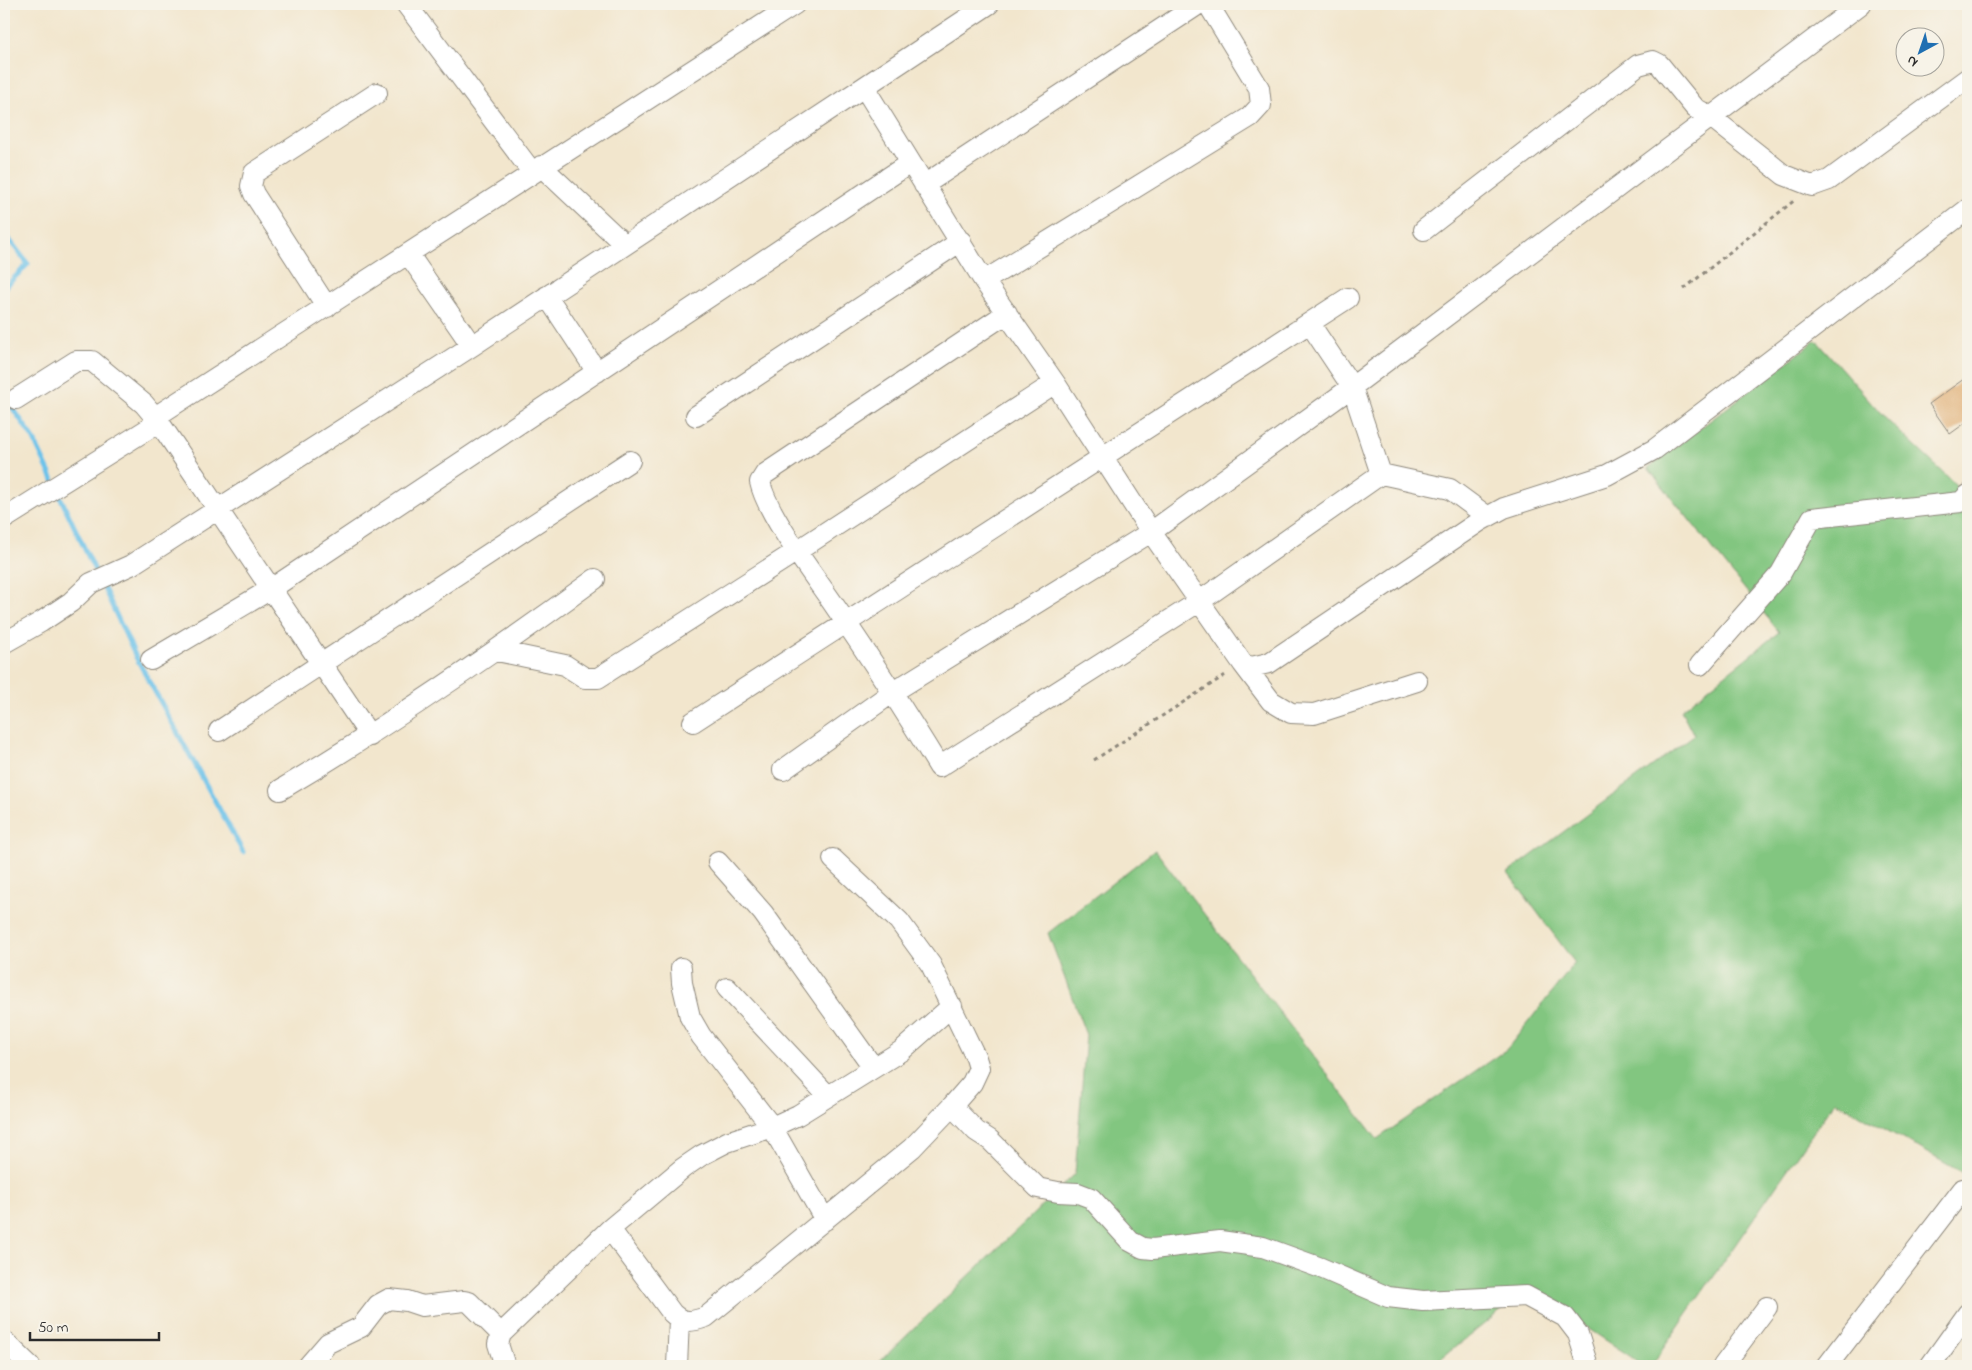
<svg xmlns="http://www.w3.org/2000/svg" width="1972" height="1370" font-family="'Indie Flower',sans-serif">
  <rect width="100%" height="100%" fill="#f7f3e8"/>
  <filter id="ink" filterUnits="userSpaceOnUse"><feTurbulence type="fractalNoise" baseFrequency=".02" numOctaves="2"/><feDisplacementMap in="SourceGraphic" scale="10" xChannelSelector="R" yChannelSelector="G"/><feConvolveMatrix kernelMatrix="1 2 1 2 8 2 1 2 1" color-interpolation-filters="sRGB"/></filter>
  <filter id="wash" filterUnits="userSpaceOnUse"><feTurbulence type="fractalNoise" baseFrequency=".0096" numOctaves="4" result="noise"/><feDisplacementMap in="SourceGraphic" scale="20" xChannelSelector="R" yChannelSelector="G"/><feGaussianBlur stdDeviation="1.12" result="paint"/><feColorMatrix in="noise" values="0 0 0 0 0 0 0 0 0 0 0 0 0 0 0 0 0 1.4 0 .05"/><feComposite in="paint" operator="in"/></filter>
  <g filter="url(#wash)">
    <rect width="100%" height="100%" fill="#f2e6cd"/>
    <path fill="#82c680" stroke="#567856" d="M1816,340L1887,420L1949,478L1968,501V1176L1835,1101L1651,1366H1645L1528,1289L1434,1364L1435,1366H875L1075,1174L1086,1035L1048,933L1155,850L1377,1139L1507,1049L1575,963L1508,873L1694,735L1681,710L1779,632L1648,468Z"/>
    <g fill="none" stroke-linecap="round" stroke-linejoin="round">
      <path stroke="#6dc3ea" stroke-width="5" d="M4,233L28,264L4,288
        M4,395L33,438L54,482
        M57,490L97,575
        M101,582L136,657L243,852"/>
    </g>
    <g id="blocks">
      <path fill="#e0ae74" d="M1968,376V421L1950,434L1929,404Z"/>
    </g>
  </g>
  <g filter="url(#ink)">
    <use href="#blocks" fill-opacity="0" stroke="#8e887c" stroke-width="1"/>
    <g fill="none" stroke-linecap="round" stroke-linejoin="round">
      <defs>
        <path id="minor" d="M406,4L532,172
          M989,4L864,87L984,281L1055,383L1151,532L1243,664L1251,667L1269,663L1480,521L1504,508L1607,475L1655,449L1968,209
          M541,166L625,245
          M924,185L1199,4
          M1424,230L1638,65L1653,61L1659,64L1695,108L1711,117L1784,175L1812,186L1829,180L1968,78
          M409,255L472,346
          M984,281L1250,117L1261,105L1259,88L1208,4
          M547,296L597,372
          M327,307L254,194L251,186L254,173L377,93
          M1007,313L765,474L760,482C767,514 812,573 832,602C869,656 905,711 939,767L1200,601L1381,474L1450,489L1488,517
          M1310,324L1352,387L1381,474
          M16,399L76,361H92L144,404L159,422L370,736
          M696,416L961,241
          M155,417L795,4
          M4,519L159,422
          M4,643L41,622L71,602L91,583L131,565L472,346L864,87
          M497,651L565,665L585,678H598L797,551L1055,383
          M151,660L271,589L910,163
          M1243,664L1271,701L1291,713L1314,714L1417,681
          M1700,665L1781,573L1812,518L1961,502L1968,495
          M693,722L1348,298
          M219,731L630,461
          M783,770L893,692L1151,532L1352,387L1861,4
          M280,790C389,725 493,654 595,579
          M718,862L763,913L873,1067
          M681,968L682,983L690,1017L701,1036L772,1127L825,1220
          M727,988L828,1096
          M952,1106L976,1131L990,1140L1038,1188L1058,1192L1078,1193L1091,1198L1130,1241L1143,1248L1153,1249L1220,1241L1263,1247L1321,1268L1388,1297L1423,1301L1526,1296L1565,1317L1578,1334L1588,1366
          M610,1229L672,1313C683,1324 692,1322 706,1317L912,1148L952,1106L972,1083L979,1068L976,1058L931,965L899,921L833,859
          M4,1341L30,1366
          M308,1366L328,1343L361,1327L378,1305L389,1299L407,1301L422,1306L464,1301L469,1302L501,1334
          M505,1366L498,1344L501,1334L610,1229L683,1168L702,1155L727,1142L772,1127L798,1115L901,1051L952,1006
          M677,1366L679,1320
          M1723,1366L1767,1307
          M1827,1366L1963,1189
          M1930,1366L1968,1313"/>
      </defs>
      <use href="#minor" stroke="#8e887c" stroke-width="22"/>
      <path stroke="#8e887c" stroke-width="3" stroke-dasharray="4 4" stroke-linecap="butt" d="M1684,289L1796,199
        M1094,760L1227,674"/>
      <use href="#minor" stroke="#fff" stroke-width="20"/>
    </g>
  </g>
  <rect width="1972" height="1370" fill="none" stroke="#f7f3e8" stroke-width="20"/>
  <g transform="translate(1920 52) rotate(220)"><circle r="24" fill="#f7f3e8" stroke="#a5a39c"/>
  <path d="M0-4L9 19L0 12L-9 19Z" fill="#1f6fb2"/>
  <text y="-8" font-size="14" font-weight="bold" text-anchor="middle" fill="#2b2b2b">N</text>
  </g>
  <path d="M30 1332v8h129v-8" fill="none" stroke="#2b2b2b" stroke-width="2.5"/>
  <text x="38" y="1332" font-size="15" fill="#2b2b2b" stroke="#f7f3e8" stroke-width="4" paint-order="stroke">50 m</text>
</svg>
